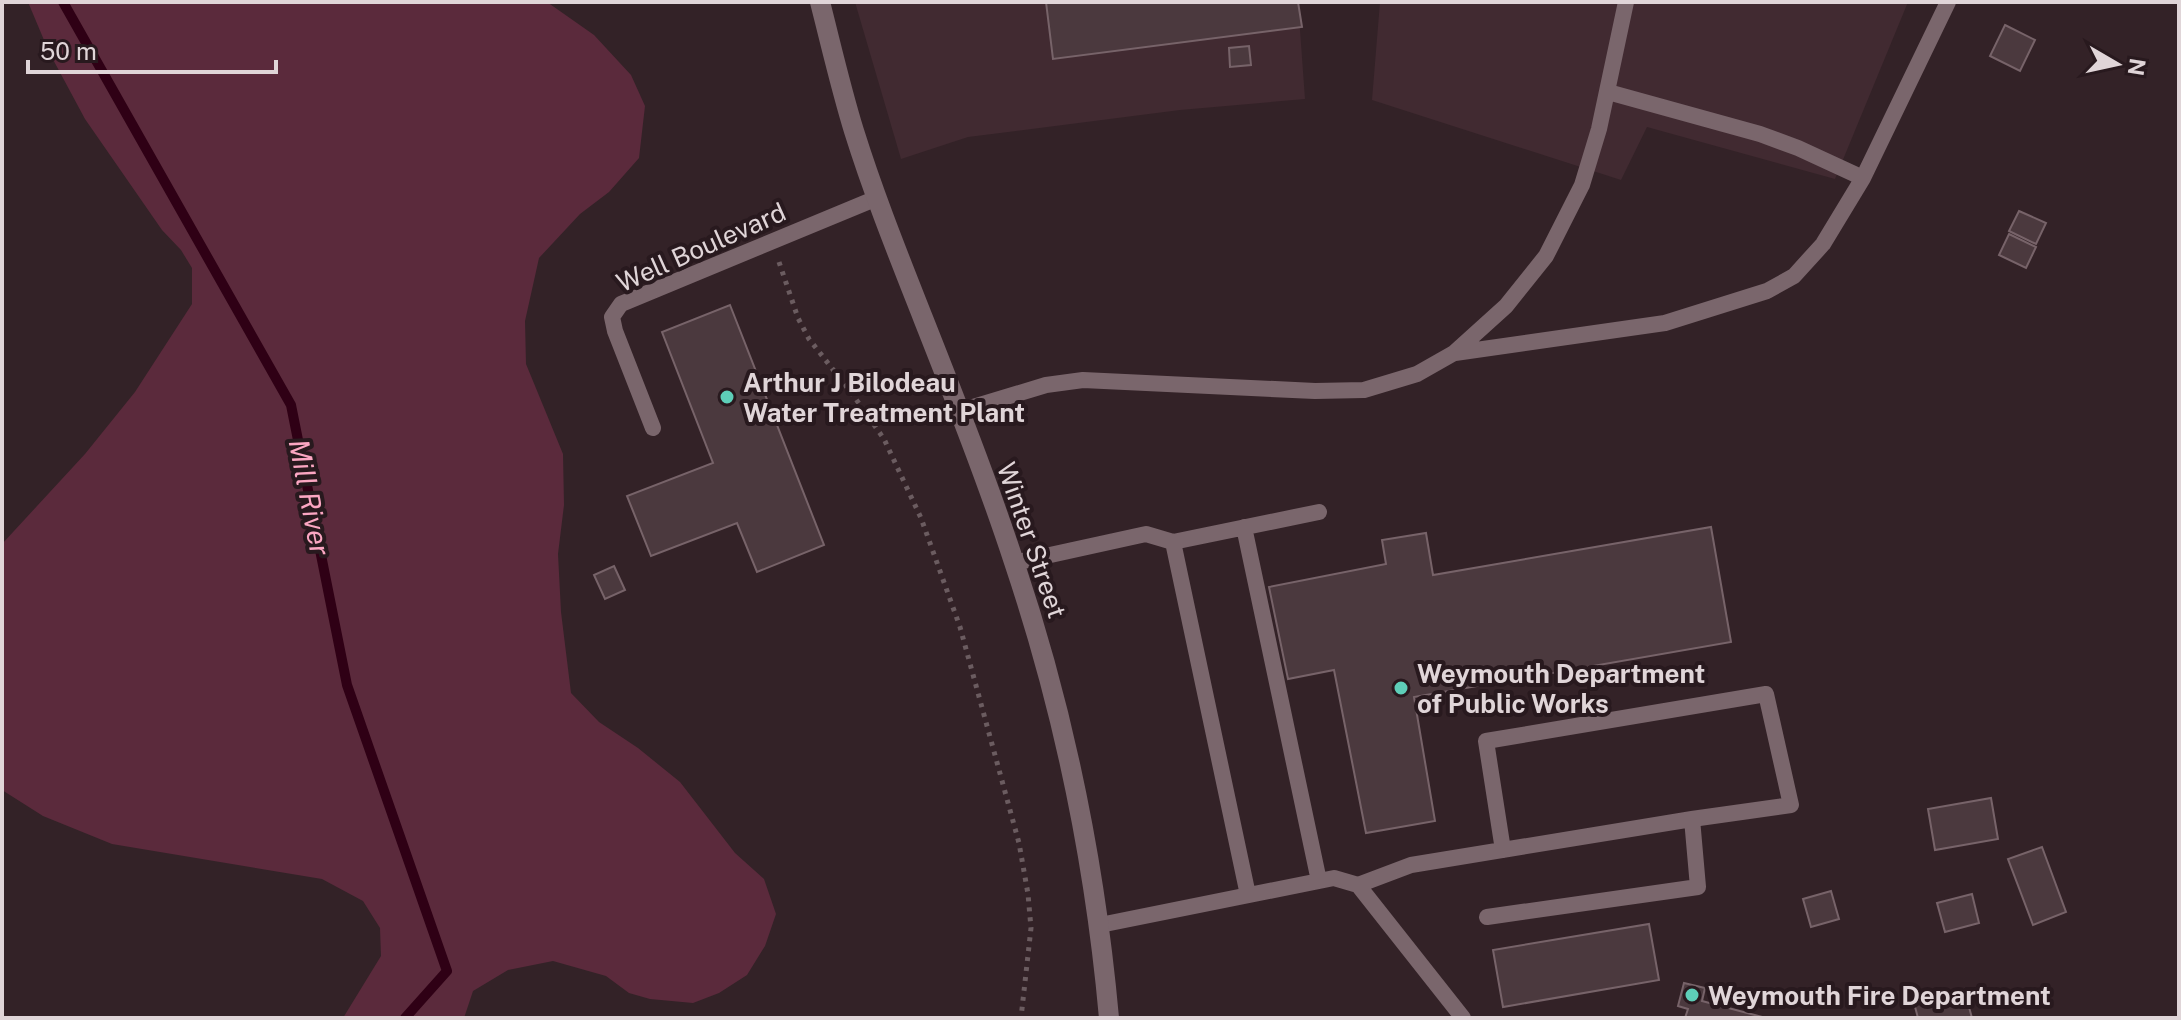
<svg xmlns="http://www.w3.org/2000/svg" width="2181" height="1020" font-family="'Public Sans',sans-serif">
  <rect width="100%" height="100%" fill="#332227"/>
  <path fill="#412a31" d="M855,2H1298L1305,99L1180,110L968,137L901,159Z
    M1380,2H1908L1835,179L1647,127L1621,180L1372,100Z"/>
  <path fill="#5b2a3c" d="M28,2H547L594,35L631,75L645,106L639,158L609,192L580,214L539,258L525,321L526,364L563,454L564,505L558,554L561,612L571,693L599,722L638,748L680,782L735,853L764,879L776,914L765,946L747,975L719,993L693,1003L650,999L629,993L606,976L553,961L508,970L473,991L464,1018H343L381,956L380,928L363,901L322,879L112,844L43,816L2,790V544L85,454L135,392L192,304V268L181,250L162,230L85,119L49,52Z"/>
  <g fill="none" stroke-linecap="round" stroke-linejoin="round">
    <path stroke="#2f0015" stroke-width="10" d="M63,2L291,405L347,685L447,971L405,1018"/>
  </g>
  <path fill="#4b393e" stroke="#776369" stroke-width="2" d="M1046,2H1298L1302,27L1053,59Z
    M2005,25L2035,40L2020,71L1990,56Z
    M1249,46L1251,65L1230,67L1229,48Z
    M2019,211L2046,223L2036,244L2009,231Z
    M2009,234L2036,247L2026,268L1999,255Z
    M730,305L824,545L757,572L737,523L651,556L627,496L713,463L662,332Z
    M1711,527L1731,642L1414,697L1435,821L1366,833L1334,670L1288,679L1269,587L1386,564L1382,540L1426,533L1433,575Z
    M614,566L625,590L605,599L594,575Z
    M1991,798L1998,839L1935,850L1928,809Z
    M2042,847L2066,912L2033,925L2008,859Z
    M1831,891L1839,919L1811,927L1803,899Z
    M1972,894L1979,923L1945,932L1937,903Z
    M1649,924L1659,980L1503,1007L1493,950Z
    M1684,983L1705,988L1702,1001L1766,1018H1685L1688,1009L1678,1006Z
    M1964,989L1972,1018H1918L1914,1003Z"/>
  <g fill="none" stroke-linecap="round" stroke-linejoin="round">
    <path stroke="#6b5c60" stroke-width="5" stroke-dasharray="4 6" stroke-linecap="butt" d="M779,262L798,318L809,339L853,395L884,439L921,518L960,627L1019,843L1028,894L1031,928L1021,1018"/>
    <path stroke="#7a666c" stroke-width="16" d="M1608,92L1760,134L1798,148L1863,178L1948,2
      M1455,353L1665,323L1767,291L1794,276L1823,244L1863,178
      M960,411L1046,385L1083,380L1315,391L1364,390L1417,374L1454,353L1506,306L1546,256L1582,185L1599,129L1626,2
      M653,428L615,331L612,317L621,304L877,198
      M1244,527L1319,881
      M1173,542L1319,512
      M1014,563L1146,534L1173,542L1248,895
      M1358,885L1411,865L1692,819L1791,805L1766,694L1486,741L1503,850
      M1487,917L1698,887L1692,819
      M1100,925L1334,878L1358,885L1463,1018"/>
    <path stroke="#7a666c" stroke-width="20" d="M820,2C831,45 841,89 854,131C874,195 899,257 923,318C955,399 987,480 1014,562C1064,711 1095,862 1109,1018"/>
  </g>
  <g fill="#5eceb8" stroke="#28191e" stroke-width="3">
    <circle cx="727" cy="397" r="8"/>
    <circle cx="1401" cy="688" r="8"/>
    <circle cx="1692" cy="995" r="8"/>
  </g>
  <g text-anchor="middle" dominant-baseline="central" stroke-width="8" stroke-linejoin="round" paint-order="stroke">
    <g font-size="26" fill="#e0d5d8" stroke="#28191e">
      <text transform="translate(701 247) rotate(-24)">Well Boulevard</text>
      <text transform="translate(1032 540) rotate(71)">Winter Street</text>
    </g>
    <g font-size="26" font-weight="bold" fill="#e0d5d8" stroke="#28191e" text-anchor="start">
      <text x="743" y="382">Arthur J Bilodeau<tspan x="743" dy="30">Water Treatment Plant</tspan></text>
      <text x="1417" y="673">Weymouth Department<tspan x="1417" dy="30">of Public Works</tspan></text>
      <text x="1708" y="995">Weymouth Fire Department</text>
    </g>
    <g font-size="28" font-style="italic" fill="#fba6c2" stroke="#28191e">
      <text transform="translate(310 497) rotate(79)">Mill River</text>
    </g>
  </g>
  <rect width="2181" height="1020" fill="none" stroke="#e0d5d8" stroke-width="8"/>
  <g transform="translate(2117 64) rotate(99)" stroke="#28191e" stroke-width="6" paint-order="stroke">
  <path d="M0-6L14 30L0 20L-14 30Z" fill="#e0d5d8"/>
  <text y="-12" font-size="22" font-weight="bold" text-anchor="middle" fill="#e0d5d8">N</text>
  </g>
  <path d="M28 60v12h248v-12" fill="none" stroke="#e0d5d8" stroke-width="4"/>
  <text x="40" y="60" font-size="24" fill="#e0d5d8" stroke="#28191e" stroke-width="6" paint-order="stroke">50 m</text>
</svg>
